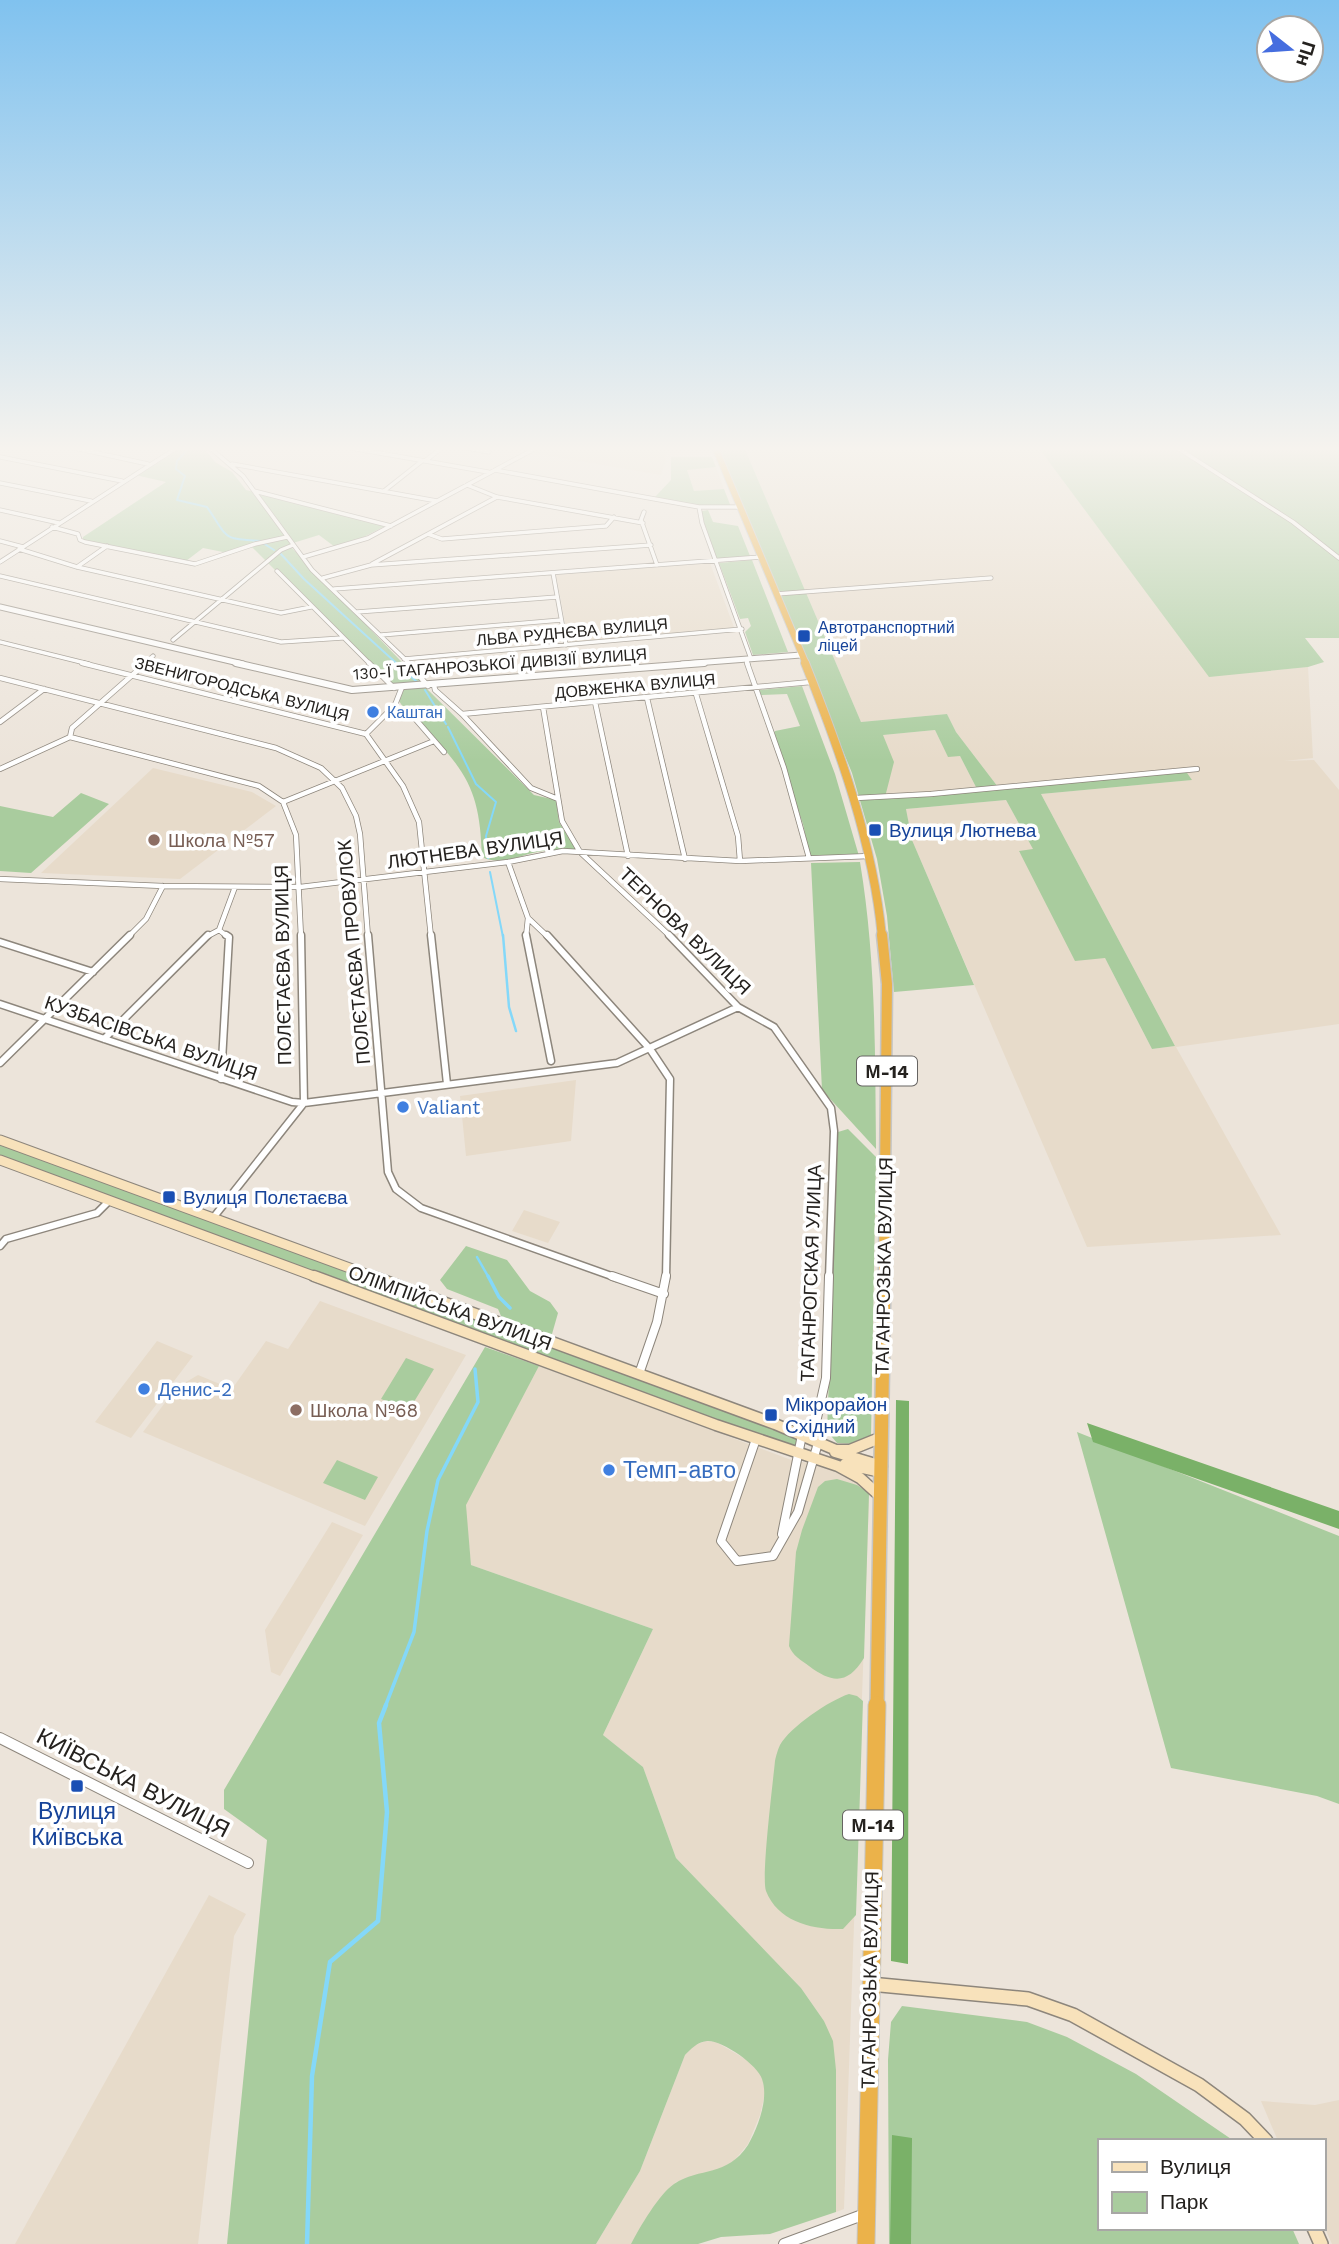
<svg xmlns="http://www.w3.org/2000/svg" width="1339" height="2244" font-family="'Work Sans',sans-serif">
  <rect width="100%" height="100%" fill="#ece4da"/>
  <path fill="#e7dbca" d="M540,447H665L666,460L661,475L533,453L532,451Z
    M744,447H1038L1209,676L1308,667L1313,758L1284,761L1314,760L1339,790V1024L1176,1047L1281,1235L1087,1247L912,840L906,809L1006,800L1034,850L1019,852L1105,958L1152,1049L1175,1046L1041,794L1191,780L998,787L956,732L947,714L861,722Z
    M716,467L724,489L694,491L686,469Z
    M710,563L735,630L569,643L556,575Z
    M935,730L948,756H960L977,789L885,798L882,735Z
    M153,768L252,792L276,806L180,879L41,873Z
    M576,1080L571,1141L466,1156L460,1096Z
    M524,1210L560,1222L548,1243L512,1231Z
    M320,1301L466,1355L365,1526L143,1432L176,1388L198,1375L232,1389L266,1341L288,1349Z
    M157,1341L193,1356L131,1438L95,1422Z
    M539,1366L794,1461L870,1470L844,2209L836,2212V2070L824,2021L801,1988L676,1858L643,1767L603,1735L653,1629L471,1565L465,1505Z
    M332,1522L363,1535L280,1676L271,1672L265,1630Z
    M209,1895L246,1914L234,1936L198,2244H15Z
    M706,2041L716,2042L749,2061L759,2071L763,2080L765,2093L760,2115L748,2144L733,2162L719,2169L676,2182L631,2244H596L640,2171L685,2055L695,2045Z
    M1339,2100V2244H1332L1323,2224V2141H1278L1261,2101L1315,2105Z"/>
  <path fill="#a9cc9e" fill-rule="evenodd" d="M179,447H203L215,462L232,472L246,490L387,525L356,541L335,547L319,535L293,543L291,547L424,685L393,688L251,546L228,553L203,548L186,561L83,540V537L166,482L131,474Z
    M719,447H744L861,722L947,714L956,732L998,787L1185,770L1192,780L1041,794L1175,1046L1152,1049L1105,958L1075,961L1019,851L1033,849L1006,800L906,809L912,840L974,985L894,992L887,916L877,859L852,773ZM935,730L948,757L960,756L977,789L885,797L894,762L883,735Z
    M1038,447H1339V638H1305L1324,662L1308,667L1209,677Z
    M671,457H712L716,467L687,470L694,491L724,489L731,507H707L655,497L671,480Z
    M708,510L713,522L738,526L750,556L717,559L701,514L702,511Z
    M752,560L788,652L753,655L745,632L751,626L748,618L740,619L719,563Z
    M802,686L835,774L859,856L810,857L803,824L773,735L775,731L800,726L787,694L760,695L759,690Z
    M425,687L534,795L556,800L559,822L578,853C567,852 555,850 544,851C523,853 502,867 482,857C480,800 472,777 431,735C420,724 405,713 398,699L401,689Z
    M81,793L109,804L31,873L0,871V806L53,817Z
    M860,862C876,958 875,1051 876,1149L822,1090L811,863Z
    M848,1129L876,1157L871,1438L853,1444L837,1443L827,1431L838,1132Z
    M0,1140L497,1322L501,1316L498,1309L447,1289L440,1280L466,1246L507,1260L530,1291L550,1302L558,1313L550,1341L802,1435L799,1453L0,1160Z
    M485,1347L539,1366L466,1505L471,1565L653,1629L603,1735L643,1767L676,1858L801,1988L824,2021L833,2041L836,2070V2212L770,2234L721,2237L698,2244H631C640,2227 659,2194 674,2184C700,2167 727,2177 748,2145C758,2128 769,2098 762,2079C758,2065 722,2040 707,2041C697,2042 691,2049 685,2055L640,2171L596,2244H227L267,1840L224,1809V1790Z
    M406,1358L434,1369L409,1410L381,1399Z
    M1077,1432L1339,1536V1804L1317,1796L1171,1768Z
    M337,1460L378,1477L365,1500L323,1483Z
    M837,1479L857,1485L869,1493L864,1658C848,1684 833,1684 809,1666C801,1660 793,1656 789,1646L796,1552L802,1530L818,1487L825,1481Z
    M849,1694L857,1696L863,1701L856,1915L843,1929C813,1930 778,1922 766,1891C761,1877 773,1782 775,1761C776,1756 778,1749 780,1745C790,1727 830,1700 849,1694Z
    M902,2006L1027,2022L1067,2037L1136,2074L1234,2141H1099V2228H1292L1299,2244H889L888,2060L891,2022Z"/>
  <path fill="#7ab168" d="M896,1400L909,1401L908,1964L891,1961Z
    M1087,1423L1339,1511V1529L1093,1442Z
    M892,2135L912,2138L911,2244H890Z"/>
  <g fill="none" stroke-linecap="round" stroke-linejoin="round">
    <path stroke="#84d8f9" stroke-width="2" d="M187,450L177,461L176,469L185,476L177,500L207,507C229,539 221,539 261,541
      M263,543L274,550
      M280,553L304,579L417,682
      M425,690L446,724
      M448,727L476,784L496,802L486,836L488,858
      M490,872L503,937"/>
    <path stroke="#84d8f9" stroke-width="2.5" d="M503,935L509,1007L516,1031
      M477,1257L489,1278"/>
    <path stroke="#84d8f9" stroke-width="3.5" d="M488,1276L499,1297L510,1308
      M385,1707L414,1632L427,1531L438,1480L478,1402L475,1369"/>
    <path stroke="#84d8f9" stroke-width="4.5" d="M307,2244L312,2076L330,1962L378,1921L387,1812L379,1723L386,1705"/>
    <defs>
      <path id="minor-far4" d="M70,447L148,464
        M185,447L210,449
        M209,447L243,476L312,570L410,664
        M345,447L488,472
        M460,447L489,452
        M1176,447L1293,522L1339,558
        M0,457L122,481
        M425,461L443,447
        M232,464L437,501
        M495,470L699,507H740
        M0,483L91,501
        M467,485L497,497L643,523
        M254,491L391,526
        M384,491L422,461
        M699,507L702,523L751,659
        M0,510L59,523
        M644,512L641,520L657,565
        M52,527L78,534L80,540L85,542L195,564L255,544L287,537
        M428,534L442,539L606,526L614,517
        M0,541L23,547
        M19,549L77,567L281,613L311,607
        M303,557L368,538L538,447
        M0,562L178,447
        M372,564L497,497
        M77,567L107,546
        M277,571L370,664
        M553,573L566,645
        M0,576L281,642L342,638
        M323,578L371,565L651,545
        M334,589L761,557
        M776,594L991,578
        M357,612L557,597
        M381,635L561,620
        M173,640L281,550L293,545
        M0,642L89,664
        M404,659L742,629
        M746,659L748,664
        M144,664L153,656"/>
      <path id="minor-far3" d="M82,663L366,734L403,786L419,822L431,937
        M369,663L394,688
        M408,663L428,686
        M747,663L784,768L809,858
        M0,678L276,748L321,768L342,788L356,816L360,834L368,937
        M434,685L435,690L462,714L531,788L558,799
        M696,694L738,836L740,861
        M647,698L685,859
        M595,702L628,856
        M543,707L562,821L580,852L671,937
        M411,714L444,752
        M462,714L811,682
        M0,722L44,689
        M366,734L395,705L402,687
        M70,737L259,786L283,802L296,835L301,937
        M70,737L72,728L146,663
        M0,769L70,737
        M856,798L931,794L1197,769
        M283,802L434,741
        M508,862L528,918L526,937
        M0,879L163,886L300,887L508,862L563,851L740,861L870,856
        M528,918L548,937
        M219,930L228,937
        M219,930L235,887
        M128,937L146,919L163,886
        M206,937L219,930"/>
      <path id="minor-far2" d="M368,935L388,1172L396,1189L421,1208L617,1278
        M431,935L447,1084
        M526,935L551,1061
        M547,935L650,1049L670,1079L666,1278
        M669,935L738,1007L774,1027L831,1108L834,1131L829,1278
        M0,942L93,972
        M0,1004L292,1102L304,1103L617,1063L738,1007
        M104,1039L208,935
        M0,1063L130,935
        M221,1079L229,937L226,935
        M213,1218L304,1103L301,935
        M0,1246L6,1239L97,1213L109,1201"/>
      <path id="minor-far1" d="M612,1276L664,1294
        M639,1374L657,1322L666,1276
        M756,1439L721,1541L737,1561L773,1556L798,1512L818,1443
        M812,1440L826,1378L829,1276
        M782,1534L802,1435"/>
      <path id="minor" d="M0,1738L248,1863
        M784,2244L865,2214"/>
      <path id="tertiary-far1" d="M0,607L243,664
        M682,664L801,655"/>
      <path id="tertiary" d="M236,663L352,690L704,663"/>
      <path id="secondary-far2" d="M0,1140L377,1278
        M0,1160L319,1278"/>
      <path id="secondary-far1" d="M314,1276L716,1425L838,1466L860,1478L881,1497
        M372,1276L775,1424L836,1450H850L882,1437
        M835,1452L882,1466
        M845,1464L881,1472"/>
      <path id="secondary" d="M870,1984L1028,1999L1073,2015L1199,2085L1245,2119L1266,2141
        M1314,2228L1321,2244"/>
      <path id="trunk-far4" d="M715,447L806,664"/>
      <path id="trunk-far3" d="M805,663C840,751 873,842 882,937"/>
      <path id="trunk-far2" d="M882,935L887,984L884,1278"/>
      <path id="trunk-far1" d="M877,1707L884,1276"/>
      <path id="trunk" d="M866,2244L877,1705"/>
    </defs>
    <use href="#minor-far4" stroke="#8d867c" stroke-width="5"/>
    <use href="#minor-far3" stroke="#8d867c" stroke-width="6"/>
    <use href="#minor-far2" stroke="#8d867c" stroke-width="9"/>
    <use href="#minor-far1" stroke="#8d867c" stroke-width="10"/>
    <use href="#minor" stroke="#8d867c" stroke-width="12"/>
    <use href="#tertiary-far1" stroke="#8d867c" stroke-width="7"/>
    <use href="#tertiary" stroke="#8d867c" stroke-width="8"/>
    <use href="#secondary-far2" stroke="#8d867c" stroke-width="11"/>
    <use href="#secondary-far1" stroke="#8d867c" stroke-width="13"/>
    <use href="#secondary" stroke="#8d867c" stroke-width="16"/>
    <use href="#trunk-far4" stroke="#c6c6c5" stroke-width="8"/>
    <use href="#trunk-far3" stroke="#c6c6c5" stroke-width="10"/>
    <use href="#trunk-far2" stroke="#c6c6c5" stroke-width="13"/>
    <use href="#trunk-far1" stroke="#c6c6c5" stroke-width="16"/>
    <use href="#trunk" stroke="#c6c6c5" stroke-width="19"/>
    <use href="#minor-far4" stroke="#fff" stroke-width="3.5"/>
    <use href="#minor-far3" stroke="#fff" stroke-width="4.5"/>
    <use href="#minor-far2" stroke="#fff" stroke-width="6"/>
    <use href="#minor-far1" stroke="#fff" stroke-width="8"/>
    <use href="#minor" stroke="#fff" stroke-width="10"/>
    <use href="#tertiary-far1" stroke="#fff" stroke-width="5"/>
    <use href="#tertiary" stroke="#fff" stroke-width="6"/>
    <use href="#secondary-far2" stroke="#f8e2bb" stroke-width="9"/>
    <use href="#secondary-far1" stroke="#f8e2bb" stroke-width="10"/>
    <use href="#secondary" stroke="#f8e2bb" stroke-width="13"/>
    <use href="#trunk-far4" stroke="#ebb24a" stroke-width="6"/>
    <use href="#trunk-far3" stroke="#ebb24a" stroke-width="8"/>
    <use href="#trunk-far2" stroke="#ebb24a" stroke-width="10"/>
    <use href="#trunk-far1" stroke="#ebb24a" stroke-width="13"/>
    <use href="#trunk" stroke="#ebb24a" stroke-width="17"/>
  </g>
  <linearGradient id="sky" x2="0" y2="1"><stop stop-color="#80c2ef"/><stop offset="0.59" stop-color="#f6f3ee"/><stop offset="1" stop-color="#f6f3ee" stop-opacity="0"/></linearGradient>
  <rect width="1339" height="761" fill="url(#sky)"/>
  <g fill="#1a4fb4" stroke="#fff" stroke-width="2.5">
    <rect x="797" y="629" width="14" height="14" rx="3.5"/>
    <rect x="868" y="823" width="14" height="14" rx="3.5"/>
    <rect x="162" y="1190" width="14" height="14" rx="3.5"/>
    <rect x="764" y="1408" width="14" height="14" rx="3.5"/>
    <rect x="70" y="1779" width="14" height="14" rx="3.5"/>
  </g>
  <g fill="#3f7fe0" stroke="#fff" stroke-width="2.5">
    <circle cx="373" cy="712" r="7"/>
    <circle cx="403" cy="1107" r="7"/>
    <circle cx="144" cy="1389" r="7"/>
    <circle cx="609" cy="1470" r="7"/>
  </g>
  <g fill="#8d6e63" stroke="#fff" stroke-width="2.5">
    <circle cx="154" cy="840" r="7"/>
    <circle cx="296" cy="1410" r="7"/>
  </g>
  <g text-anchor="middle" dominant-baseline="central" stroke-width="7" stroke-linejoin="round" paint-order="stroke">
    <g font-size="16" fill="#164399" stroke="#fff" text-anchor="start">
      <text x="818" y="627">Автотранспортний<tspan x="818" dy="18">ліцей</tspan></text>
    </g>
    <g font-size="16" fill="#25221f" stroke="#fff">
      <text transform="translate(572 632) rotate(-5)">ЛЬВА РУДНЄВА ВУЛИЦЯ</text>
      <text transform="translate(500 664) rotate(-4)">130-Ї ТАГАНРОЗЬКОЇ ДИВІЗІЇ ВУЛИЦЯ</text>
      <text transform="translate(635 686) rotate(-5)">ДОВЖЕНКА ВУЛИЦЯ</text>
      <text transform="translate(242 689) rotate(14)">ЗВЕНИГОРОДСЬКА ВУЛИЦЯ</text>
    </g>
    <g font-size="16" fill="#366cbe" stroke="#fff" text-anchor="start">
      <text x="387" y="712">Каштан</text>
    </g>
    <g fill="#fff" stroke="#666462" stroke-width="2">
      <rect x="857" y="1056.5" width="60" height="29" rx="5"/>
      <rect x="843" y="1810.5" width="60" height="29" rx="5"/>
    </g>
    <g font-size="18" font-weight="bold" fill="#25221f">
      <text x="887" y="1071">М-14</text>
      <text x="873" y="1825">М-14</text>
    </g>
    <g font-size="19" fill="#164399" stroke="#fff" text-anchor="start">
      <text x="889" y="830">Вулиця Лютнева</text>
      <text x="183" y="1197">Вулиця Полєтаєва</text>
      <text x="785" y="1404">Мікрорайон<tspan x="785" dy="22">Східний</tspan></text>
    </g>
    <g font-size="19" fill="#785e54" stroke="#fff" text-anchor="start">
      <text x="168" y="840">Школа №57</text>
      <text x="310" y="1410">Школа №68</text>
    </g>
    <g font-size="19" fill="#25221f" stroke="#fff">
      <text transform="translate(475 850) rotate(-8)">ЛЮТНЕВА ВУЛИЦЯ</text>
      <text transform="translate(685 931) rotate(44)">ТЕРНОВА ВУЛИЦЯ</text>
      <text transform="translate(354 952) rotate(-95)">ПОЛЄТАЄВА ПРОВУЛОК</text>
      <text transform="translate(283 965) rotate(-91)">ПОЛЄТАЄВА ВУЛИЦЯ</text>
      <text transform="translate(151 1038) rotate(19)">КУЗБАСІВСЬКА ВУЛИЦЯ</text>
      <text transform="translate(884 1266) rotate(-89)">ТАГАНРОЗЬКА ВУЛИЦЯ</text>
      <text transform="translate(811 1273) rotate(-88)">ТАГАНРОГСКАЯ УЛИЦА</text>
      <text transform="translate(450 1308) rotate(20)">ОЛІМПІЙСЬКА ВУЛИЦЯ</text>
      <text transform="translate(870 1980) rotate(-89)">ТАГАНРОЗЬКА ВУЛИЦЯ</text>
    </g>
    <g font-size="19" fill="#366cbe" stroke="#fff" text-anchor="start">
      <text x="417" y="1107">Valiant</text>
      <text x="158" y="1389">Денис-2</text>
    </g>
    <g font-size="23" fill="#366cbe" stroke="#fff" text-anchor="start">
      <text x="623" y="1470">Темп-авто</text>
    </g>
    <g font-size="23" fill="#25221f" stroke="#fff">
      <text transform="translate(133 1783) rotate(27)">КИЇВСЬКА ВУЛИЦЯ</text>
    </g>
    <g font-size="23" fill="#164399" stroke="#fff">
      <text x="77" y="1811">Вулиця<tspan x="77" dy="26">Київська</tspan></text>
    </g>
  </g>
  <rect x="1098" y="2139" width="228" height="91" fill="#ffffff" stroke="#a8a7a5" stroke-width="2"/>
  <rect x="1112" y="2162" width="35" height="10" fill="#f8e2bb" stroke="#a8a7a5" stroke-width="2"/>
  <text x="1160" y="2174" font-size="21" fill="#25221f">Вулиця</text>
  <rect x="1112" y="2192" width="35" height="21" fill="#a9cc9e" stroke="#a8a7a5" stroke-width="2"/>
  <text x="1160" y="2209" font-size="21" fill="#25221f">Парк</text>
  <g transform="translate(1290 49) rotate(107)"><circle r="33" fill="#ffffff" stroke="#a8a7a5" stroke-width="2"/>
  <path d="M0-5L12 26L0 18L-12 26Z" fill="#456ddf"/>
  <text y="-10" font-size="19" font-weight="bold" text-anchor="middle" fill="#25221f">Пн</text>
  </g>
</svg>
